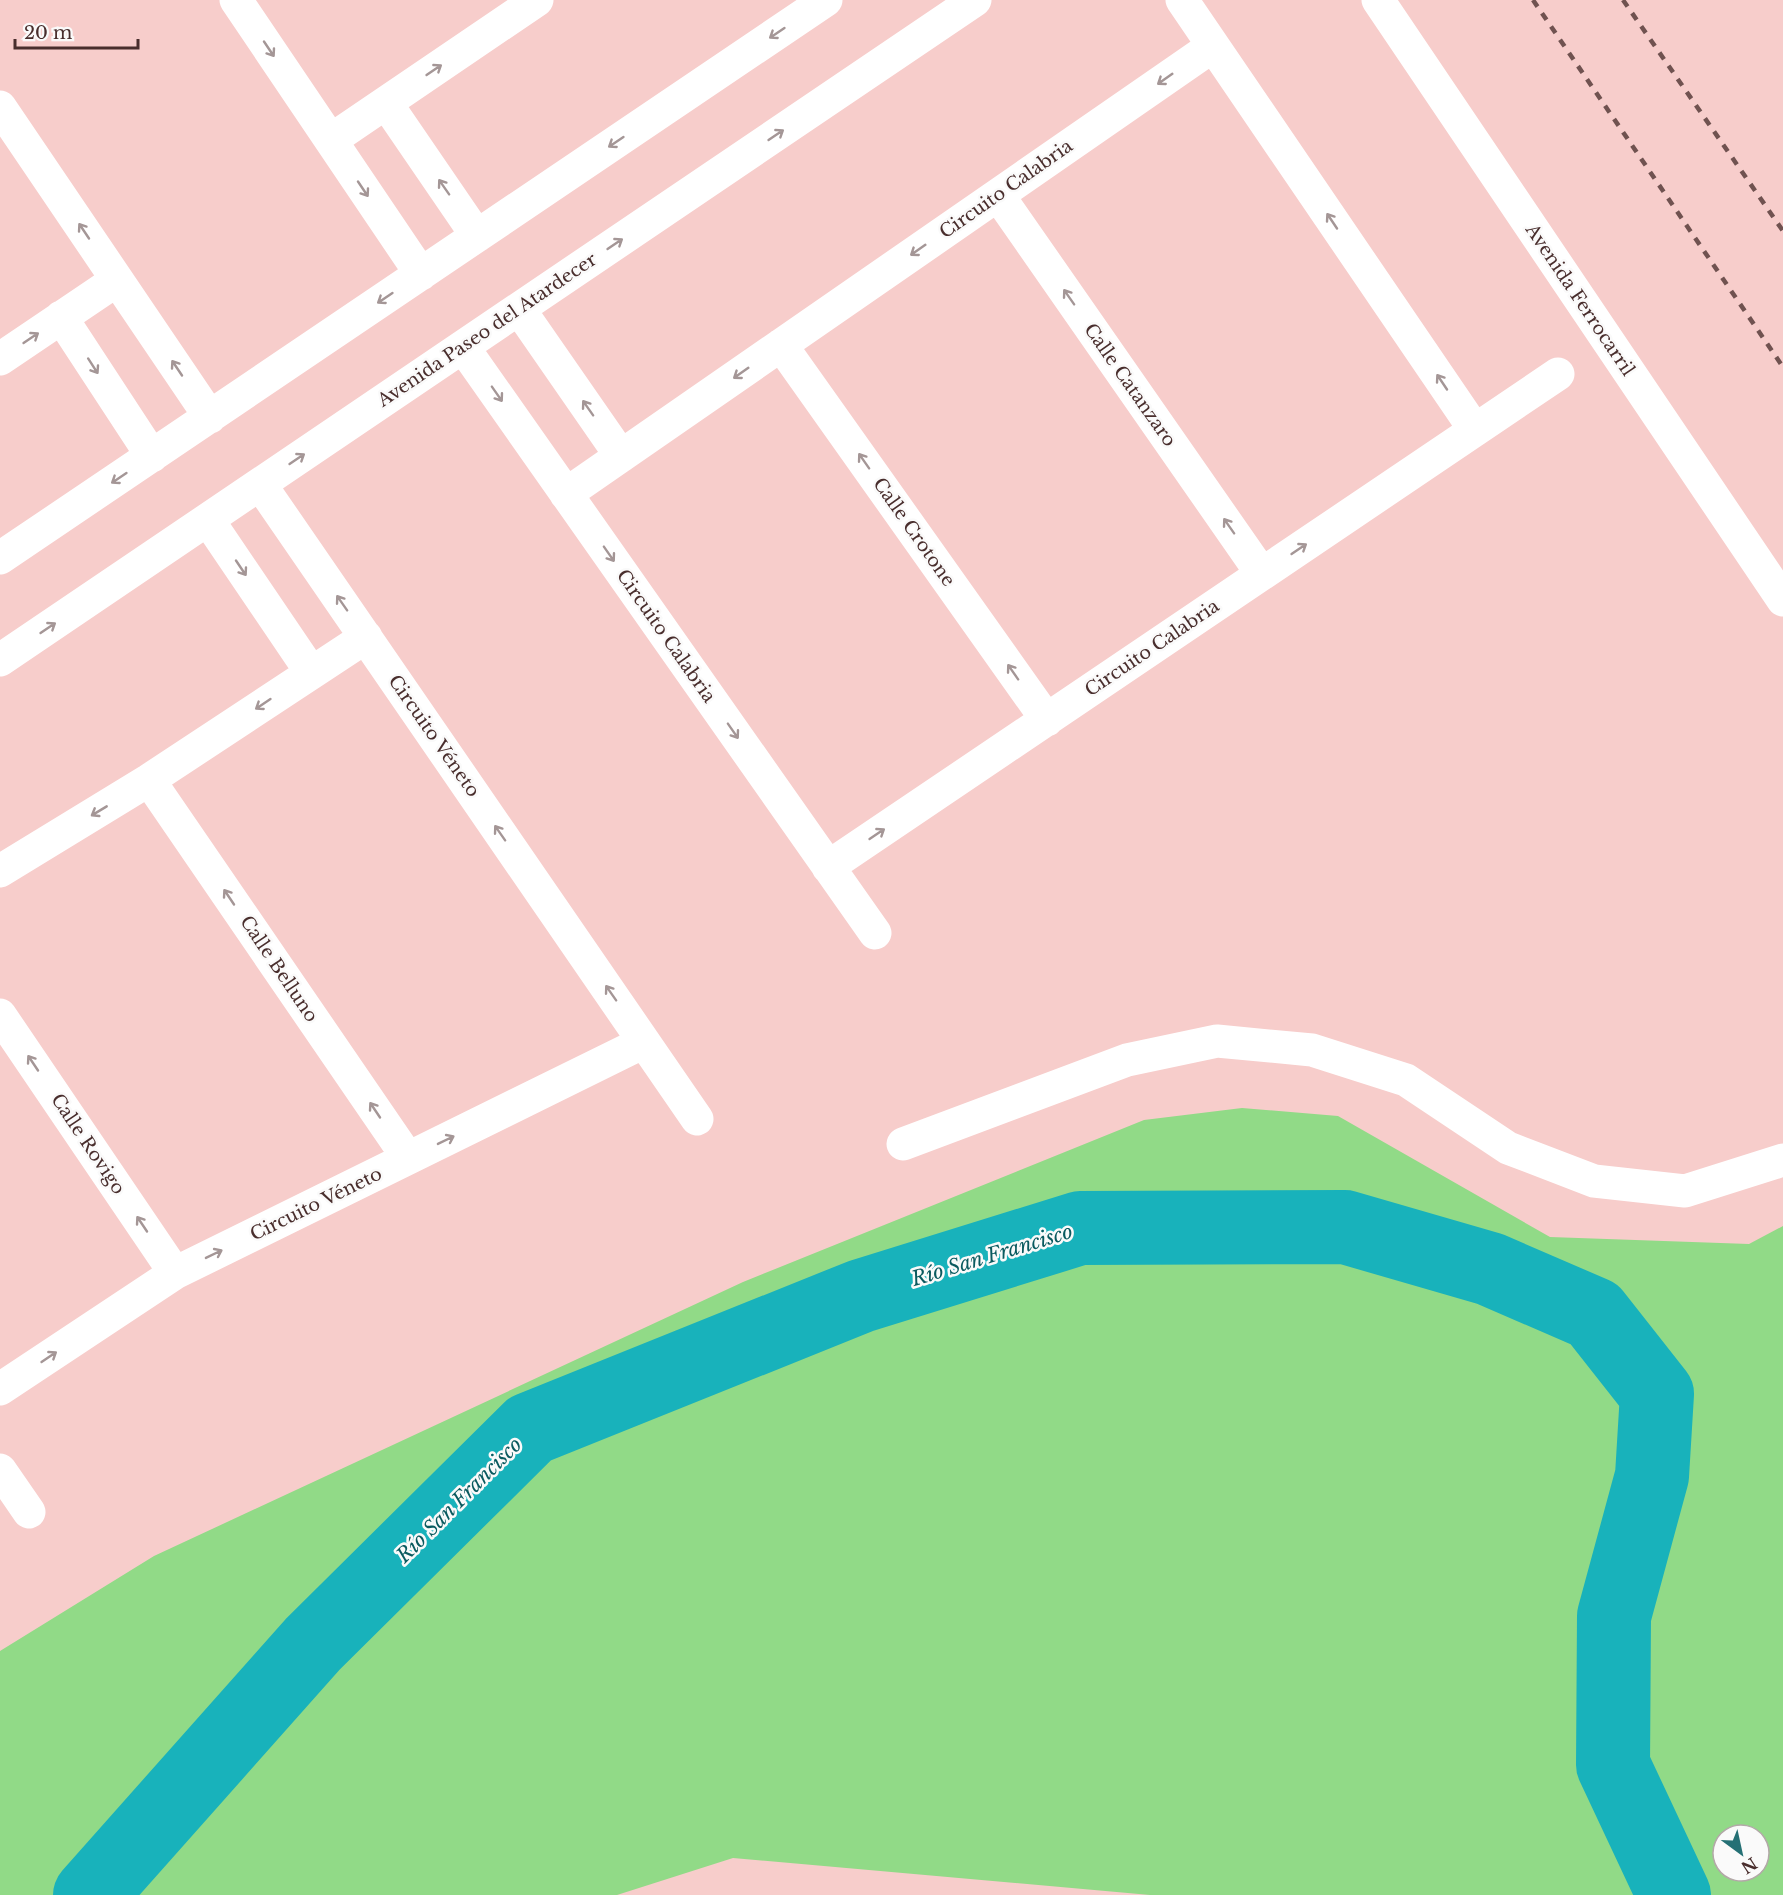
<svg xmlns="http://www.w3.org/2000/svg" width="1783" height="1895" font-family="'Libre Baskerville',serif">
  <rect width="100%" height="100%" fill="#f7cdcb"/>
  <path fill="#91da87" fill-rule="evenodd" d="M1242,1108L1338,1116L1550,1237L1749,1244L1783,1226V1895H1150L733,1858L617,1895H0V1651L154,1556L743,1282L1144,1120ZM1723,1835H1759V1871H1723Z"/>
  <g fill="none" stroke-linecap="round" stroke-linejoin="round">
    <path stroke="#18b2bb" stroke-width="74" d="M90,1895L313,1644L530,1429L861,1296L1080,1228L1345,1227L1490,1269L1594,1314L1657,1394L1652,1476L1614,1616L1613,1765L1674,1895"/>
    <path stroke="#fff" stroke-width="33" d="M236,0L421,274
      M1182,0L1475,430
      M1378,0L1783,600
      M386,103L477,236
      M0,107L210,417
      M331,140L537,0
      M998,195L1262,574
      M519,309L621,456
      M61,317L152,456
      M781,345L1047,720
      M463,347L875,933
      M0,359L117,280
      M260,484L697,1119
      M566,494L1213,46
      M208,520L311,672
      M0,558L826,0
      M0,660L975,0
      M149,780L408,1158
      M828,867L1558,374
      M0,871L149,780L366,637
      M0,1015L175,1273
      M903,1144L1127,1060L1217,1041L1312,1050L1406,1080L1508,1148L1594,1181L1685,1191L1783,1160
      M0,1389L175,1273L644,1042
      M0,1470L29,1512"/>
    <path stroke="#705250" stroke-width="4.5" stroke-dasharray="8 8" stroke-linecap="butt" d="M1533,0L1783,367
      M1623,0L1783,231"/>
  </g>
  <defs><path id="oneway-shaft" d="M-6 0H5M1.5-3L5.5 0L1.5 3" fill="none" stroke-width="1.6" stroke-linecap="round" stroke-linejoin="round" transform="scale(1.5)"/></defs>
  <g stroke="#a49696">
    <use href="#oneway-shaft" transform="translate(777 33) rotate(146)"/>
    <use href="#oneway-shaft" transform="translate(269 49) rotate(56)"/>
    <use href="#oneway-shaft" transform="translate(434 70) rotate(-34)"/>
    <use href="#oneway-shaft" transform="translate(1165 79) rotate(145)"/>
    <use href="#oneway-shaft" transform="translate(776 135) rotate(-34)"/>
    <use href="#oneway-shaft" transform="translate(616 142) rotate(146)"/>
    <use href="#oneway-shaft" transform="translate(444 187) rotate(-125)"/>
    <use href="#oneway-shaft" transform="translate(363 189) rotate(56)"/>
    <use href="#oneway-shaft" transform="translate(1332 221) rotate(-124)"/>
    <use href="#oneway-shaft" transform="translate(84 231) rotate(-124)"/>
    <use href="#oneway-shaft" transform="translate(615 244) rotate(-34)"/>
    <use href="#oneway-shaft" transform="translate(918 250) rotate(145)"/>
    <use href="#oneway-shaft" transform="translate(1069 297) rotate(-125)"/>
    <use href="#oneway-shaft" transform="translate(385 298) rotate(146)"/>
    <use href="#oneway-shaft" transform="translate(31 338) rotate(-34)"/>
    <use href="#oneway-shaft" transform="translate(93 366) rotate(57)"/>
    <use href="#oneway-shaft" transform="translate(177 368) rotate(-124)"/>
    <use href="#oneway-shaft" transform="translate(741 373) rotate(145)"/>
    <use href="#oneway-shaft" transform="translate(1442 382) rotate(-124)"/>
    <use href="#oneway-shaft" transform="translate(497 394) rotate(55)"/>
    <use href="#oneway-shaft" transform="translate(588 408) rotate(-125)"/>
    <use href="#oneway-shaft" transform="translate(297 459) rotate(-34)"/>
    <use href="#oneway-shaft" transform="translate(864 461) rotate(-125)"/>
    <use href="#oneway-shaft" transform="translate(119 478) rotate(146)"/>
    <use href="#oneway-shaft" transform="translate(1229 526) rotate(-125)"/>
    <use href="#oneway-shaft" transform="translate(1299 549) rotate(-34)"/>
    <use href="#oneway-shaft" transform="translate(609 554) rotate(55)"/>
    <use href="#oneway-shaft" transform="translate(241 568) rotate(56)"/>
    <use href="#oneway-shaft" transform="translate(342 603) rotate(-125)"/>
    <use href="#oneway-shaft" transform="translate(48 628) rotate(-34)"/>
    <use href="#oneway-shaft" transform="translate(1013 672) rotate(-125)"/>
    <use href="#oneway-shaft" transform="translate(263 704) rotate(146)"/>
    <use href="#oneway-shaft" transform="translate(733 731) rotate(55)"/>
    <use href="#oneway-shaft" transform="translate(99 811) rotate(149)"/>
    <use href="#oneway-shaft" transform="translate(500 833) rotate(-125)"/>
    <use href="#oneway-shaft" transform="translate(877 834) rotate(-34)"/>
    <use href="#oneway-shaft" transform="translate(229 897) rotate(-124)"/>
    <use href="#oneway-shaft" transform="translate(611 993) rotate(-125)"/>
    <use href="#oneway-shaft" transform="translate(33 1063) rotate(-124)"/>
    <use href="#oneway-shaft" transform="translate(375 1110) rotate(-124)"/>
    <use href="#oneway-shaft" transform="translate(446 1140) rotate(-26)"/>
    <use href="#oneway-shaft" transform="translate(142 1224) rotate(-124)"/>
    <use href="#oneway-shaft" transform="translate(214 1254) rotate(-26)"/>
    <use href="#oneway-shaft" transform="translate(49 1357) rotate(-34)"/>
  </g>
  <g text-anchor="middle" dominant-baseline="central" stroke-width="5" stroke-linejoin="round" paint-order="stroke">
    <g font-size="18" fill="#492e2d" stroke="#fafafa">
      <text transform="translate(1006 189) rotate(-35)">Circuito Calabria</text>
      <text transform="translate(1580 300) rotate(56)">Avenida Ferrocarril</text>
      <text transform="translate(487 330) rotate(-34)">Avenida Paseo del Atardecer</text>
      <text transform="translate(1130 385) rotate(55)">Calle Catanzaro</text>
      <text transform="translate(914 532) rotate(55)">Calle Crotone</text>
      <text transform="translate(666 636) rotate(55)">Circuito Calabria</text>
      <text transform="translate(1152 648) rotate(-34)">Circuito Calabria</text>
      <text transform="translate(434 736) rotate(55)">Circuito Véneto</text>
      <text transform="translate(279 969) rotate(56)">Calle Belluno</text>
      <text transform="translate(88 1144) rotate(56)">Calle Rovigo</text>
      <text transform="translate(316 1204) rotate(-26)">Circuito Véneto</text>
    </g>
    <g font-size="20" font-style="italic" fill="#0a5a5f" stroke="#fafafa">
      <text transform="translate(992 1255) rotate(-17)">Río San Francisco</text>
      <text transform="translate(459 1500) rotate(-45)">Río San Francisco</text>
    </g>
  </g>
  <g transform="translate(1741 1853) rotate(147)"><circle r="28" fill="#fafafa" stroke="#b3a8a8" stroke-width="1.5"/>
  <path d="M0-4.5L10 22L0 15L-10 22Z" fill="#257075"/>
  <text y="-9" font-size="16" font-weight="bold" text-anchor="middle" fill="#492e2d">N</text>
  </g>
  <path d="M15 39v9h123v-9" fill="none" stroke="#492e2d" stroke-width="3"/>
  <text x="24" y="39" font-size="18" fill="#492e2d" stroke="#fafafa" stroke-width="4.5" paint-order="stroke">20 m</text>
</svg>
